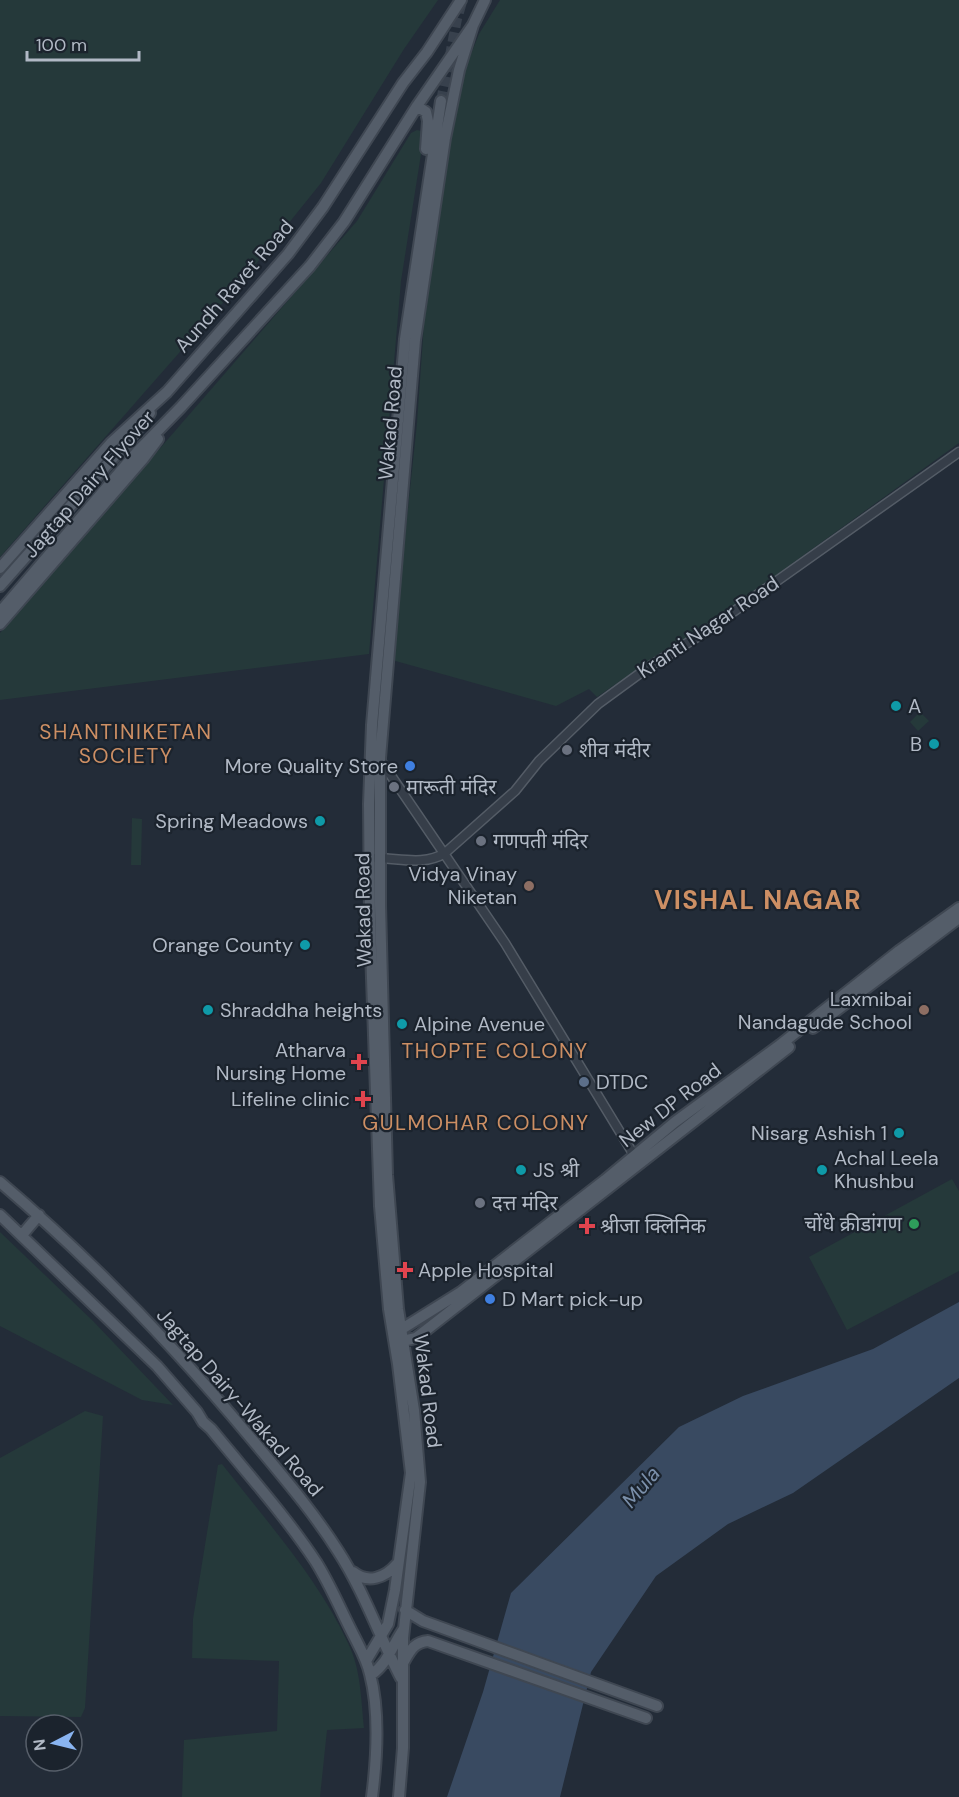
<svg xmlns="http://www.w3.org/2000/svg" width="959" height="1797" font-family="'DM Sans','Noto Sans Devanagari',sans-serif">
  <rect width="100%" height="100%" fill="#232c38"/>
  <path fill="#25393a" d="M0,0H438L404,49L321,183L243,280L0,557Z
    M500,0H959V443L689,638L659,654L597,697L589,689L556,706L392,660L417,423L424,323L439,205L460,91L467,64L479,34Z
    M417,130L421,131L424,135L401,281L369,654L0,700V633L357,221L411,133Z
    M920,712L929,721L918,731L910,722Z
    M132,818L142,819L141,865H131Z
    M952,1179L959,1191V1271L847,1330L809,1257Z
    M0,1232L93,1321L173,1405L142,1400L0,1326Z
    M85,1411L103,1416L85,1708L81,1717L0,1716V1458Z
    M222,1464C266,1521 318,1578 348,1643C361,1669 361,1700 364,1728L327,1730L320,1797H182L184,1740L277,1731L279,1661L192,1658L193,1619L218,1465Z"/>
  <path fill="#394a61" d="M959,1302V1378L793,1493L728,1524L656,1576L591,1672L560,1797H447L483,1692L511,1593L679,1427L743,1396L873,1349Z"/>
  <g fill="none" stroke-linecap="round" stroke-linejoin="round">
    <path stroke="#38414d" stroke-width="10" stroke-dasharray="10 5" stroke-linecap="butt" d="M441,101L457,19L462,2"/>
    <defs>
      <path id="minor" d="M379,758L505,943L637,1160
        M376,858C399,858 424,866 445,853L515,791L539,761L598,704L650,666L702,634L959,452"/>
      <path id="major" d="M417,106L426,112L428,121L426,149
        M0,568L111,443L167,392L288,254L323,207L403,83L427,52L461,0
        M0,586L128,441L150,413
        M0,612L137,452L181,407L310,266L344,222L417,106L473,25L485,0
        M0,624L143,459L158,439
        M813,1028L959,918
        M0,1182C93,1261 177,1349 255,1443C284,1478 314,1513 338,1551C364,1591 379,1636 401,1678
        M0,1215L157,1366L197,1412L203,1422L211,1429C246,1472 285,1515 316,1562C331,1586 341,1611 354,1636C360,1648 367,1660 370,1674C380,1712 377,1758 372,1797
        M22,1235L39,1215
        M397,1332L461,1292L605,1180L675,1122L780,1045L899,951L959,908
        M398,1342L416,1338L789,1047
        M353,1572C368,1584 385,1578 397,1564
        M405,1610L423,1621L657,1706
        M366,1661L388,1624L395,1590L411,1473L398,1364L389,1309L380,1206L370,921L369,804L372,725L405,339L441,101
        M403,1663C410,1651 414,1642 428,1641L646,1718
        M371,1675C388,1663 392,1646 403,1630
        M399,1797L403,1748V1638L420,1482L414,1410L398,1309L387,1175L380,905V758L415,340L445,138L459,70L473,25"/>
    </defs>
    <use href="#minor" stroke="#545c66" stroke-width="11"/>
    <use href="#major" stroke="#3f4752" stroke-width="14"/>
    <use href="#minor" stroke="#363e49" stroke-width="8"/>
    <use href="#major" stroke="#545d69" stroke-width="10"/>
  </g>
  <g fill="#0f9aa8" stroke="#1b232d" stroke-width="2">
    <circle cx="896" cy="706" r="6"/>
    <circle cx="934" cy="744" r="6"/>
    <circle cx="320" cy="821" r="6"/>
    <circle cx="305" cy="945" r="6"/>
    <circle cx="208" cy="1010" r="6"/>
    <circle cx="402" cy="1024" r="6"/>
    <circle cx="899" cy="1133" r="6"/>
    <circle cx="521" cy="1170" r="6"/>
    <circle cx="822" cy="1170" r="6"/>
  </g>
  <g fill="#6b7280" stroke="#1b232d" stroke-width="2">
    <circle cx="567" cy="750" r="6"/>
    <circle cx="394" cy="787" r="6"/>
    <circle cx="481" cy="841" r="6"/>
    <circle cx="480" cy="1203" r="6"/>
  </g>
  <g fill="#3f7fe0" stroke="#1b232d" stroke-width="2">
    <circle cx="410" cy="766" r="6"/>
    <circle cx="490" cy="1299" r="6"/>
  </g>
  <g fill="#8d6e63" stroke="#1b232d" stroke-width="2">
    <circle cx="529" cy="886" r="6"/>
    <circle cx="924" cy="1010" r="6"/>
  </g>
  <g fill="#e0444e" stroke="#1b232d" stroke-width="2">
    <path d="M356 1053h6v6h6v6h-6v6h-6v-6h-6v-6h6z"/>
    <path d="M360 1090h6v6h6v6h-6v6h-6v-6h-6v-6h6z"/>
    <path d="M584 1217h6v6h6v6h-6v6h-6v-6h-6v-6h6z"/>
    <path d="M402 1261h6v6h6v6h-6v6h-6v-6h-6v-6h6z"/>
  </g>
  <circle fill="#5c6f8a" stroke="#1b232d" stroke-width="2" cx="584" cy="1082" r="6"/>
  <circle fill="#2e9e5b" stroke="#1b232d" stroke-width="2" cx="914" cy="1224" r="6"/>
  <g text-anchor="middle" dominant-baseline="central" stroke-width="4.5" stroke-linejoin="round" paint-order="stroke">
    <g font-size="20" fill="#b1b9c5" stroke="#1b232d">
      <text transform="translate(234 286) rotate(-49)">Aundh Ravet Road</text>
      <text transform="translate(390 423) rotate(-85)">Wakad Road</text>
      <text transform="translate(89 484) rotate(-49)">Jagtap Dairy Flyover</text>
      <text transform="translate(708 627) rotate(-34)">Kranti Nagar Road</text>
      <text transform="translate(363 910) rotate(-91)">Wakad Road</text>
      <text transform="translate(670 1105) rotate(-38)">New DP Road</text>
      <text transform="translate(428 1391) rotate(83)">Wakad Road</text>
      <text transform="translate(240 1402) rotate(49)">Jagtap Dairy-Wakad Road</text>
    </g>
    <g font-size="20" fill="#b1b9c5" stroke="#1b232d" text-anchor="start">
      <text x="908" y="706">A</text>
      <text x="922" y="744" text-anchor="end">B</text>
      <text x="579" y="750">शीव मंदीर</text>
      <text x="398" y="766" text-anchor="end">More Quality Store</text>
      <text x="406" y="787">मारूती मंदिर</text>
      <text x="308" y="821" text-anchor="end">Spring Meadows</text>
      <text x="493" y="841">गणपती मंदिर</text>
      <text x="517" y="874" text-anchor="end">Vidya Vinay<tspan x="517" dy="23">Niketan</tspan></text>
      <text x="293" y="945" text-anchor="end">Orange County</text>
      <text x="912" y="999" text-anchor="end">Laxmibai<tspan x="912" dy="23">Nandagude School</tspan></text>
      <text x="220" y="1010">Shraddha heights</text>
      <text x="414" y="1024">Alpine Avenue</text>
      <text x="346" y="1050" text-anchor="end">Atharva<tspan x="346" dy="23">Nursing Home</tspan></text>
      <text x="596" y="1082">DTDC</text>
      <text x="350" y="1099" text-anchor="end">Lifeline clinic</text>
      <text x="887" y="1133" text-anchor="end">Nisarg Ashish 1</text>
      <text x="834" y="1158">Achal Leela<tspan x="834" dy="23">Khushbu</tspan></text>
      <text x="533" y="1170">JS श्री</text>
      <text x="492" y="1203">दत्त मंदिर</text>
      <text x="902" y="1224" text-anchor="end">चोंधे क्रीडांगण</text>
      <text x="600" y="1226">श्रीजा क्लिनिक</text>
      <text x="418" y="1270">Apple Hospital</text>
      <text x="502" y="1299">D Mart pick-up</text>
    </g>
    <g font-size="21" letter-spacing="1.5" fill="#cd8f64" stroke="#1b232d">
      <text x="126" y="732">SHANTINIKETAN<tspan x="126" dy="24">SOCIETY</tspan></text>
      <text x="495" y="1051">THOPTE COLONY</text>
      <text x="476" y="1123">GULMOHAR COLONY</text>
    </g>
    <g font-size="21" font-style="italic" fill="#7b90ab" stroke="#1b232d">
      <text transform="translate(641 1487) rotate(-50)">Mula</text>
    </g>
    <g font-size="26" font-weight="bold" letter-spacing="1.5" fill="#cd8f64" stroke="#1b232d">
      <text x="758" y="900">VISHAL NAGAR</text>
    </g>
  </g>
  <g transform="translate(54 1743) rotate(263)"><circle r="28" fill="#1b232d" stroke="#575f6a" stroke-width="1.5"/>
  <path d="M0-4.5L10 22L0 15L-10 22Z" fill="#89b4f1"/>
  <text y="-9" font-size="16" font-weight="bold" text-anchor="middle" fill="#b1b9c5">N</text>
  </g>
  <path d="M27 51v9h112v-9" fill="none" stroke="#b1b9c5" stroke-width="3"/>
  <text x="36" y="51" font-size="18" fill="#b1b9c5" stroke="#1b232d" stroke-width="4.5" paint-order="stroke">100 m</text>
</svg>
